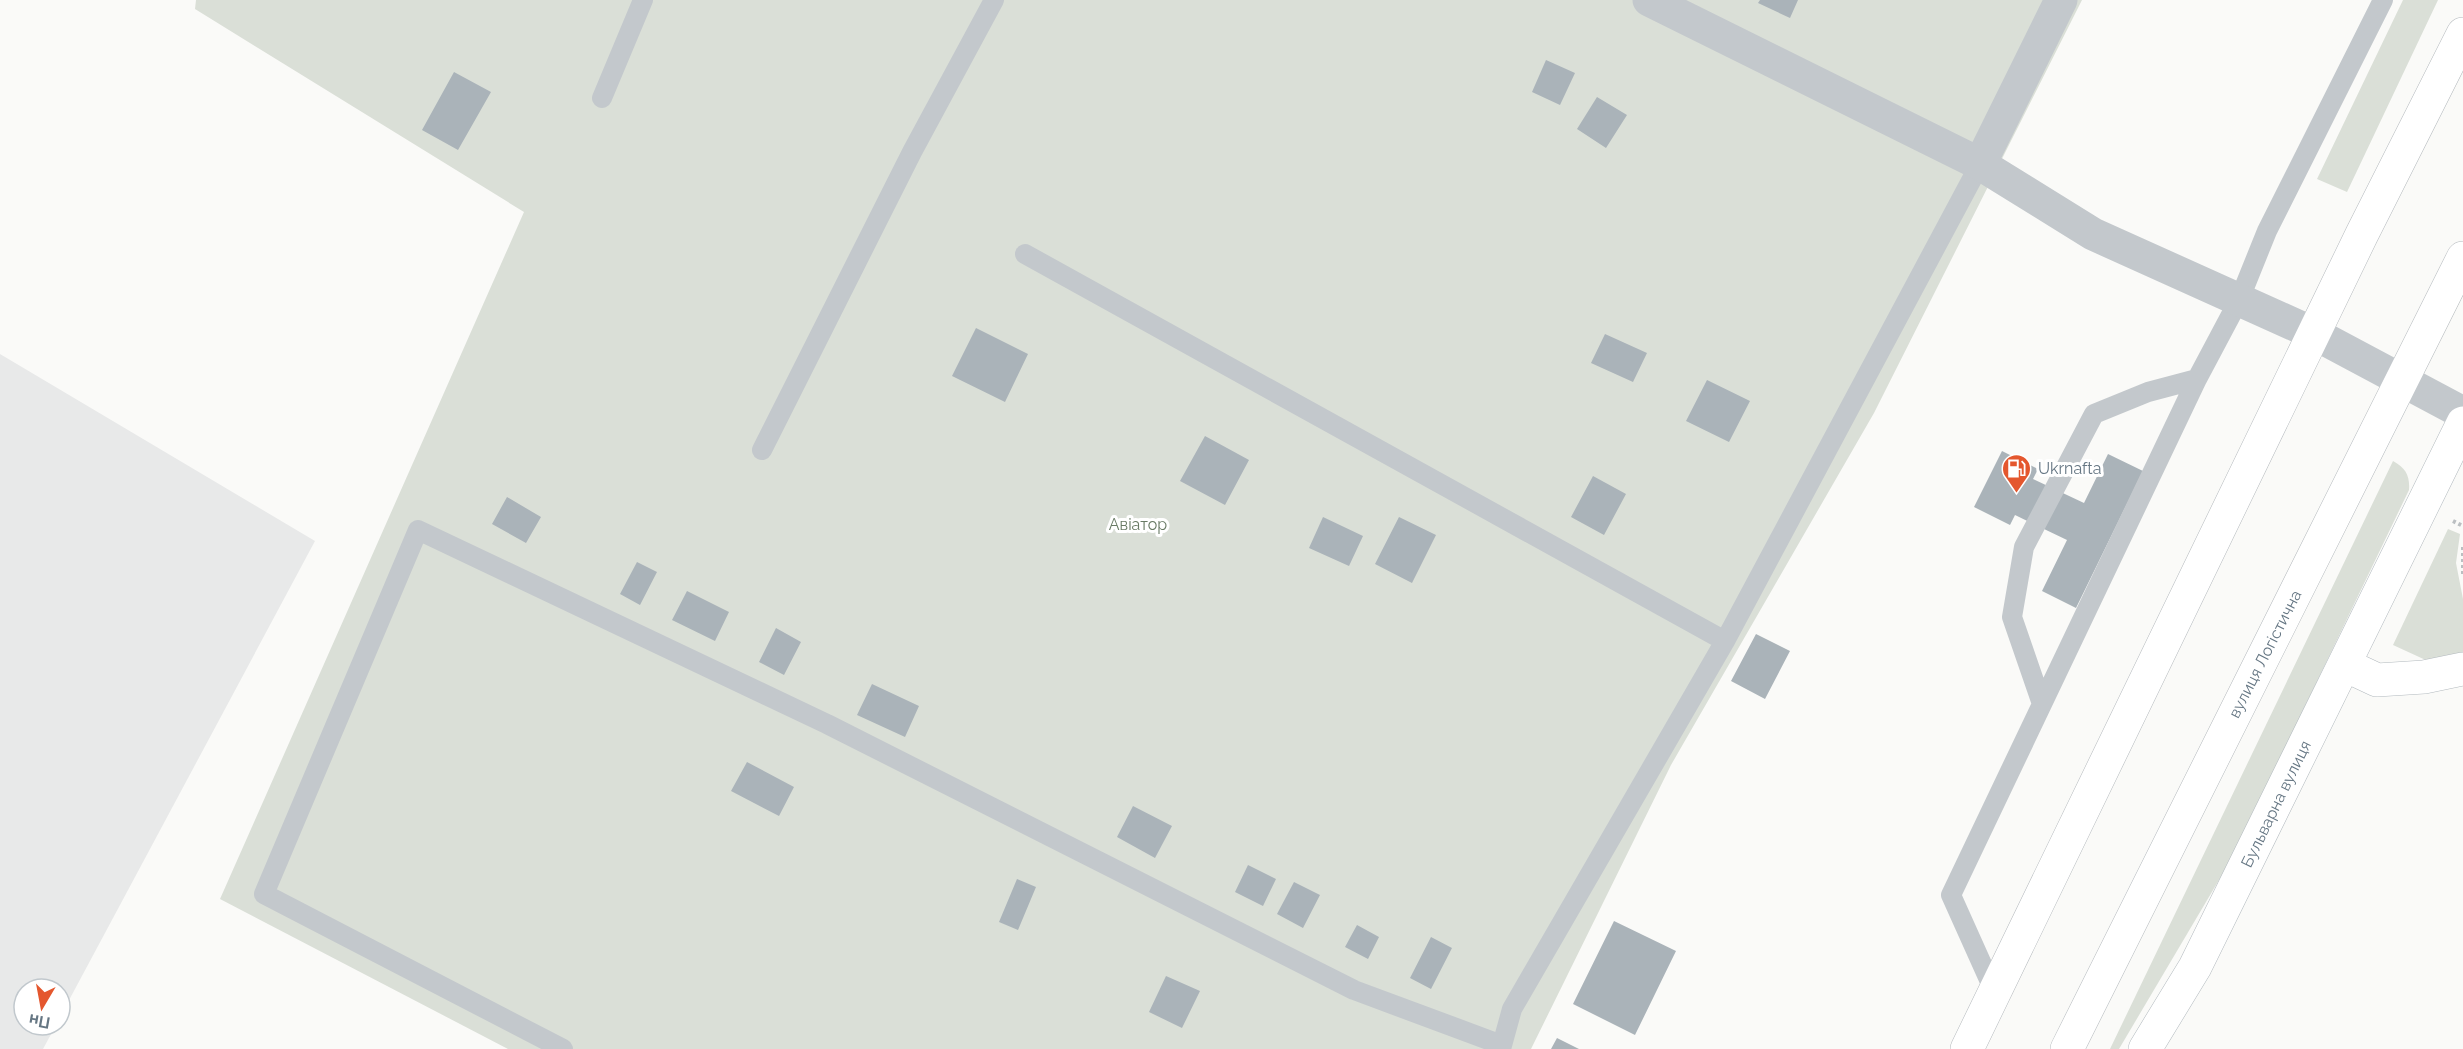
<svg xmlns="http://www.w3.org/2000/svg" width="2463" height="1049" font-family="Raleway,sans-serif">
  <rect width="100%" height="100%" fill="#fafaf8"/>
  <path fill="#e8e9e9" d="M0,354L315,541L60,1017V989H24V1025H56L43,1049H0Z"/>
  <path fill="#dadfd7" d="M196,0H2082L1874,413L1671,765L1531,1049H508L220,899L524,212L195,9Z
    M2403,0H2438L2347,192L2317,179Z
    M2393,461C2406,468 2410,476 2409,490L2232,858L2119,1049H2110Z
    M2448,529L2460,534L2456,563L2463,599V656L2430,662L2393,645Z"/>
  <path fill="#aab3b9" d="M1760,0H1798L1790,18L1758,3Z
    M1546,60L1575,73L1560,105L1532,92Z
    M454,72L491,92L458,150L422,130Z
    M1597,97L1627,115L1606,148L1577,129Z
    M976,328L1028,354L1005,402L952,376Z
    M1605,334L1647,353L1633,382L1591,363Z
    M1707,380L1750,401L1729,442L1686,421Z
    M1205,436L1249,460L1225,505L1180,481Z
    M2002,451L2038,469L2033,479L2084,503L2108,454L2143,471L2076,608L2042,591L2067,540L2015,515L2010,525L1974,507Z
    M1593,476L1626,494L1604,535L1571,517Z
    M507,497L541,517L526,543L492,524Z
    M1323,517L1363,536L1349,566L1309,548Z
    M1399,517L1436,535L1412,583L1375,564Z
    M637,562L657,572L640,605L620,594Z
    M687,591L729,612L715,641L672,620Z
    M776,628L801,642L784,675L759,662Z
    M1756,634L1790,651L1765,699L1731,681Z
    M872,684L919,706L905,737L857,715Z
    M747,762L794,787L779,816L731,791Z
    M1133,806L1172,826L1155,858L1117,837Z
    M1248,865L1276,879L1263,906L1235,892Z
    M1017,879L1036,887L1018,930L999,922Z
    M1294,882L1320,895L1303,928L1277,914Z
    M1614,921L1676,951L1635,1035L1573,1004Z
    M1357,925L1379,937L1368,959L1345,947Z
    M1431,937L1452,948L1431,989L1410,978Z
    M1166,976L1200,991L1182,1028L1149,1012Z
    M1557,1038L1579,1049H1551Z"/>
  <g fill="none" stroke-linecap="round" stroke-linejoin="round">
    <defs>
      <path id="secondary" d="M2345,665L2377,680L2424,677L2463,669
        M2145,1049L2195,967L2463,423"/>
      <path id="primary" d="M1967,1049L2362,234L2463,34
        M2067,1049L2463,258"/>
    </defs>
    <use href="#secondary" stroke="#b3babf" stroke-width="34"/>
    <use href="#primary" stroke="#b5babe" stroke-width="34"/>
    <path stroke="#bbbfc2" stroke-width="4" stroke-dasharray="3 3" stroke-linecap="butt" d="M2453,521L2463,526
      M2463,547V575"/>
    <path stroke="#c3c8cc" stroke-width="20" d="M602,98L643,0
      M1025,254L1725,641
      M762,450L912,152L994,0
      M2042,704L2012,617L2024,547L2094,414L2148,392L2197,379
      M1995,993L1951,895L2197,379L2240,298L2267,231L2383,0
      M563,1049L264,894L418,530L827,724L1354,990L1502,1045
      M1501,1049L1512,1009L1725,641L1980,164"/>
    <path stroke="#c3c8cc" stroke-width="33" d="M1649,0L1980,164L2093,234L2315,334L2463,413
      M1980,164L2061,0"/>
    <use href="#secondary" stroke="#fff" stroke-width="33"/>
    <use href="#primary" stroke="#fff" stroke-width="33"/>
  </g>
  <defs>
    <symbol id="fuel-pin" viewBox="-11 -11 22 30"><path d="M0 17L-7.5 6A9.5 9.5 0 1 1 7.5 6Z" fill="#e4572e" stroke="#fff"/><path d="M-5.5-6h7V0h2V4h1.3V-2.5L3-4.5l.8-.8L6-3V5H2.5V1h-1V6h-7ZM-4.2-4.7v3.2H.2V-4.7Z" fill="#fff"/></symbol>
  </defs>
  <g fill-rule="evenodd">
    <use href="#fuel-pin" x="2000" y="452" width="33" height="45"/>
  </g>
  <g text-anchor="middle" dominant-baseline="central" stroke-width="6" stroke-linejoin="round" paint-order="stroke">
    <g font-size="16" fill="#657683" stroke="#fff" text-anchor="start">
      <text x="2038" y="468">Ukrnafta</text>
    </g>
    <g font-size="16" fill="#687a64" stroke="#fff">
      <text x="1138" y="524">Авіатор</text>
    </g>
    <g font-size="16" fill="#657683" stroke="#fff">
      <text transform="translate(2265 654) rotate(-63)">вулиця Логістична</text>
      <text transform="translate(2276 804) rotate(-64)">Бульварна вулиця</text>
    </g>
  </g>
  <g transform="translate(42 1007) rotate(190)"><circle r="28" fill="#ffffff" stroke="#c1c8cd" stroke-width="1.5"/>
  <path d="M0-4.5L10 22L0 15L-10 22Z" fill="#e4572e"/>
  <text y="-9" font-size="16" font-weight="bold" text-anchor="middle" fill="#657683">Пн</text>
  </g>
</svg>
